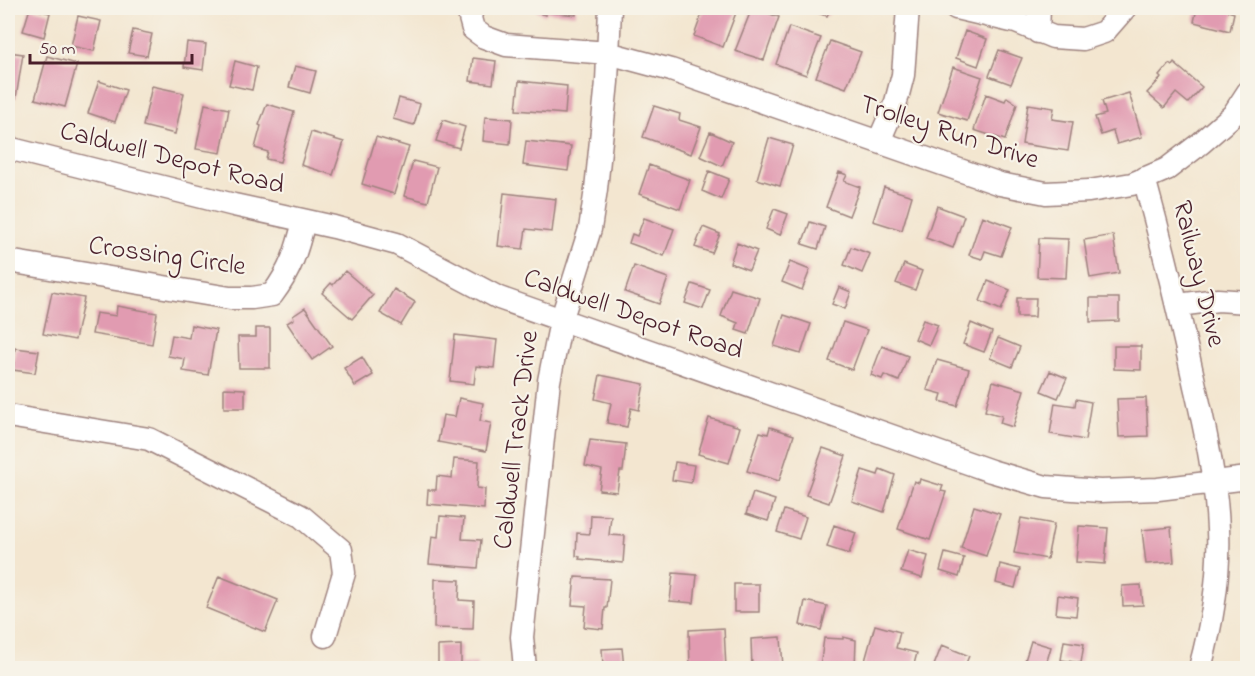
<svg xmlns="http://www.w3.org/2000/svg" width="1255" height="676" font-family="'Indie Flower',sans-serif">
  <rect width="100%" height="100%" fill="#f7f3e8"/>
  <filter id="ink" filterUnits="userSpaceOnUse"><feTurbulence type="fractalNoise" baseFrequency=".0167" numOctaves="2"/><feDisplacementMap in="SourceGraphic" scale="12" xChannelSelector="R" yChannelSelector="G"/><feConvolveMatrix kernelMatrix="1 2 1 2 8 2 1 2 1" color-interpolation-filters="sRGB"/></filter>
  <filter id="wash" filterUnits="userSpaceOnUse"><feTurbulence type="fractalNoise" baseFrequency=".008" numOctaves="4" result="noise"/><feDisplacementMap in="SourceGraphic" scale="24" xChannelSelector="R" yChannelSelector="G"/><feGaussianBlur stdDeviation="1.35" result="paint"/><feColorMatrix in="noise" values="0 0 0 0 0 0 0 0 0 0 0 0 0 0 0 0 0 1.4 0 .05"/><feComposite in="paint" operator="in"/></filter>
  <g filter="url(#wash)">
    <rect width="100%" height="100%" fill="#f3e6d0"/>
    <g id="blocks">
      <path fill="#e19bb1" d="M30,8L50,13L44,37L23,31Z
        M536,8H576V15L546,12V15L541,14V12L536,11Z
        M704,8H729L737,10L723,47L694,36Z
        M752,8L779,17L764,60L735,51Z
        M802,8H831L827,16Z
        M1197,8H1229L1228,11L1234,13L1230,31L1194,22Z
        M78,16L101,21L94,51L71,46Z
        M789,27L821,38L806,75L776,64Z
        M133,30L152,34L147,56L128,53Z
        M965,31L987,39L978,66L956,58Z
        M830,41L861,52L846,88L816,77Z
        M187,42L206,44L203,70L184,67Z
        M999,50L1022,58L1011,84L989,76Z
        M8,52L23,54L16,98L8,96Z
        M47,56L77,64L65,107L35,99Z
        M473,58L496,61L493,84L470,81Z
        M235,61L257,67L252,90L229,85Z
        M1174,63L1202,87L1188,103L1176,93L1164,108L1147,93L1161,78L1159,76L1169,64L1172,66Z
        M295,66L316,71L310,93L289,87Z
        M953,67L982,77L967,121L938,112Z
        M99,81L126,90L115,122L88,113Z
        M519,81L567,86L565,114L516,110Z
        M152,86L184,93L175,134L143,126Z
        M1129,93L1142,137L1117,144L1113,131L1101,135L1095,117L1106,114L1102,101Z
        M986,94L1005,101L1007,97L1017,104L1005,140L974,130Z
        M399,98L420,104L414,125L393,119Z
        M205,104L229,109L221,153L196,149Z
        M267,104L294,112L280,162L266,159L268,152L255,148L261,126L259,125Z
        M1028,104L1054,108L1052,119L1073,122L1068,151L1022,144Z
        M654,106L680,114L679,120L701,127L691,154L643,137Z
        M485,117L512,119L510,144L483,141Z
        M443,120L465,127L459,148L436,141Z
        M311,132L344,142L333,175L301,165Z
        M710,132L732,142L722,166L700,156Z
        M376,137L409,147L394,194L362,184Z
        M769,138L793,145L780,186L757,179Z
        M526,141L571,146L568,171L523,165Z
        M413,161L437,167L428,202L404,196Z
        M649,165L690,180L680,209L639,194Z
        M709,171L729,179L721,199L702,191Z
        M839,172L847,175L844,181L860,187L849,216L826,207Z
        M884,187L912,196L902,230L873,221Z
        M504,193L556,199L552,232L526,229L523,249L498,246Z
        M937,206L964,216L953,248L926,238Z
        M774,209L788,214L780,235L766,229Z
        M982,216L1012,227L1001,256L985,251L982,259L969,255Z
        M644,218L674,229L664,256L629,243L632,234L637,236Z
        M810,222L825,227L818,249L802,244Z
        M703,227L720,234L712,253L695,247Z
        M1113,235L1119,273L1090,278L1084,240Z
        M1039,238L1068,239L1066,278L1037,277Z
        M737,243L757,251L749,270L730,263Z
        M851,247L870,254L862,273L844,265Z
        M790,262L810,270L802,290L782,282Z
        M904,264L922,271L915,290L896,283Z
        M634,266L668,278L659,304L625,292Z
        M345,271L373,295L352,319L322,293L331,283L333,285Z
        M988,281L1010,290L1001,310L980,301Z
        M692,284L710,290L703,309L685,303Z
        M839,287L851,292L845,309L832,304Z
        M394,289L415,302L401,325L380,313Z
        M731,289L760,298L748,334L736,330L738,323L721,316Z
        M8,291L12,292L9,313H8Z
        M52,292L84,298L75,340L43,334Z
        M1017,298H1036L1035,317H1017Z
        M1090,298H1119V321L1090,322Z
        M117,306L157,313L152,344L92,334L96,313L116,316Z
        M305,308L332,346L312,360L287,323L294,319L293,316Z
        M784,315L811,324L801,354L774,346Z
        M923,320L938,325L929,345L915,339Z
        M843,322L867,330L852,370L829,361Z
        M971,323L992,332L984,352L963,344Z
        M191,325L216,330L208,375L183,371L185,359L168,356L172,335L189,338Z
        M256,328H270V368H239L238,337H256Z
        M455,335L497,340L494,368L476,366L474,384L450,381Z
        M998,338L1020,347L1012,367L990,358Z
        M882,346L908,356L899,381L884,375L882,379L871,375Z
        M1114,346H1141V370L1114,369Z
        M15,348L39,351L35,373L13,370Z
        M362,357L373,375L355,386L344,368Z
        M937,360L969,369L957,406L940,401L942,394L927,390Z
        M1050,371L1067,378L1058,398L1041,391Z
        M600,375L644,384L639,410L631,408L627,427L607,423L611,403L595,399Z
        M993,381L1024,390L1013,427L1000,423L1002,416L985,411Z
        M224,388L245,389V408H224Z
        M459,398L483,403L480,421L491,423L486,451L438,442L443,415L455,417Z
        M1146,398L1148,436L1119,437L1117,399Z
        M1076,399L1091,402L1085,440L1050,434L1055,403L1075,406Z
        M709,418L740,427L729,463L698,454Z
        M770,427L794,435L779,481L747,471L760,432L768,434Z
        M590,440L626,444L623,471H620L617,492L599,490L602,470L585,466Z
        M823,448L846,456L829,503L806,495Z
        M454,459L479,461L477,488L485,489L484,509L427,504L428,490H436L437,476L452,478Z
        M675,462L694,465L691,483L672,480Z
        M880,469L895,475L884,512L852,501L862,470L878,475Z
        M920,479L943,486L941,491L946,492L930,540L898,529L914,481L919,483Z
        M753,493L775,500L768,521L746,514Z
        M974,506L1000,514L986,556L961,548Z
        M784,510L806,517L799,539L777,532Z
        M591,515L611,516L609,535L625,536L623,563L579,559L580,557L576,556L577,533L590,534Z
        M440,516L464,518L462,539L481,540L478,568L429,564L432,536L438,537Z
        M1021,518L1054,524L1047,559L1014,553Z
        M834,525L856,533L849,554L827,547Z
        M1079,526L1108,528L1105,564L1076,562Z
        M1171,527L1174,562L1146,564L1142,530Z
        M908,550L928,556L922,578L901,572Z
        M945,553L964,558L959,577L940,571Z
        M1000,564L1020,569L1015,588L996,583Z
        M673,573L697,575L694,603L670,601Z
        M219,576L278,600L265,632L206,608Z
        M575,577L610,579L607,608H605L603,629L584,627L586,606L572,605Z
        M435,579L460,580L459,600L474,601L473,629L434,628Z
        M734,584H759V612H734Z
        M1141,585L1143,605L1123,606L1122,586Z
        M1058,595L1078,598L1076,616L1056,614Z
        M805,601L827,606L821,630L800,625Z
        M875,625L900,632L896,648L917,653L913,668H863Z
        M724,628L726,668H690L689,630Z
        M781,637L783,668H752L751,639Z
        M843,637L856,640L855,668H820L824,638L843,639Z
        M1031,641L1051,647L1045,668L1023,667Z
        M1064,641L1084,644L1081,663L1061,660Z
        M461,645V664L477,663V668H438V646Z
        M942,645L969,656L964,668H933Z
        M622,648L624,668H587V667L603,666L602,649Z"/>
    </g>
  </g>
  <g filter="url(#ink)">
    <use href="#blocks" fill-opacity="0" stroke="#9e827e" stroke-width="1.5"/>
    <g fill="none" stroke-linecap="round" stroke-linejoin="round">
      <defs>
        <path id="minor" d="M472,8L470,18L473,29L484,37L506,45L608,53L671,70L1000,184L1046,193L1089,191L1132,184L1167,169L1201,143L1233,115L1248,92
          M956,8L1016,22L1053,37L1083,39L1104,32L1125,8
          M1038,32L1039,8
          M879,141L896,102L903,75L908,8
          M8,148L234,205L334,227L397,244L499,298L991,471L1046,487L1100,491L1158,489L1248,478
          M1144,178C1163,247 1180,316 1195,386C1206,433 1216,480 1218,529C1220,575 1212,624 1200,668
          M8,261L230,298H252L272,295C291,270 297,250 304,221
          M1178,305L1218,300L1248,302
          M8,416L149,439L301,516L341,550L344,573L325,636
          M525,668L522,637L549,381L561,321L590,229L596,189L607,82L610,8"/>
      </defs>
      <use href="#minor" stroke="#9e827e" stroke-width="25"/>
      <use href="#minor" stroke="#fff" stroke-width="22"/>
    </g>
  </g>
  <g text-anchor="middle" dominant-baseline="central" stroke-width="4.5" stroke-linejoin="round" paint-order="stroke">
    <g font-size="27" fill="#4a1f2b" stroke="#f7f3e8">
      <text transform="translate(949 133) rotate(18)">Trolley Run Drive</text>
      <text transform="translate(172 159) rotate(14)">Caldwell Depot Road</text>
      <text transform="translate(167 257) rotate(8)">Crossing Circle</text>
      <text transform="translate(1198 274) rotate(76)">Railway Drive</text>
      <text transform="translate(633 315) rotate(19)">Caldwell Depot Road</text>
      <text transform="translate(517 440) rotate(-83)">Caldwell Track Drive</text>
    </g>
  </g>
  <rect width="1255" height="676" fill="none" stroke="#f7f3e8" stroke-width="30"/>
  <path d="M30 54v9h162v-9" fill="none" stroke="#4a1f2b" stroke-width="3"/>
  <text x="39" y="54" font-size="18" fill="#4a1f2b" stroke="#f7f3e8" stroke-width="4.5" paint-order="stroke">50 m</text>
</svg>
